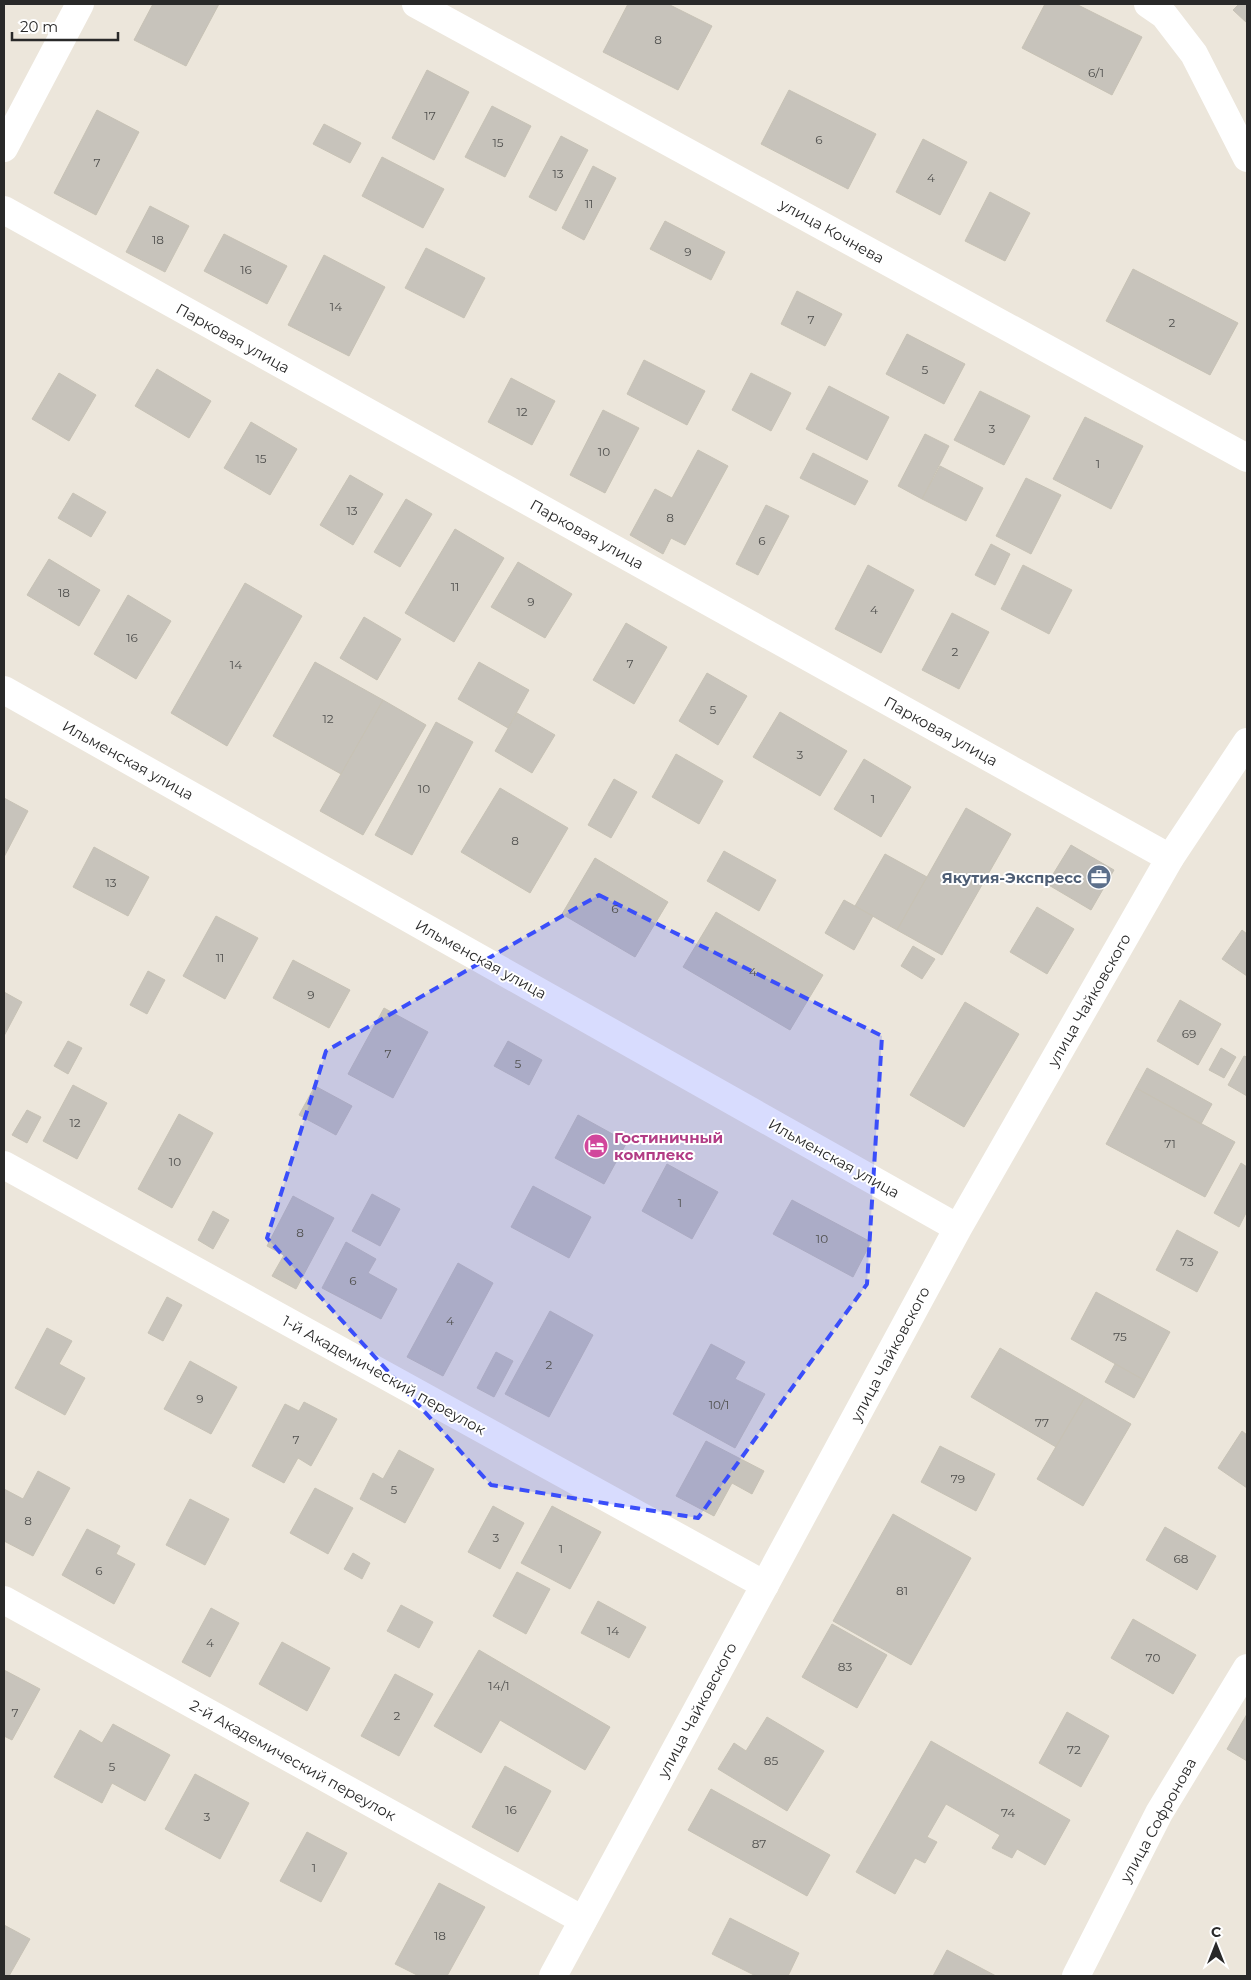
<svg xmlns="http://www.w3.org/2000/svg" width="1251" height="1980" font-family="Montserrat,sans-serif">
  <rect width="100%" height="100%" fill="#ece6db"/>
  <path fill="#c7c3bb" stroke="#c7c2b5" d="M153,4H219L186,66L134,40Z
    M628,4H668L712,26L678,90L603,52Z
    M1045,4H1076L1142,37L1112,95L1022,48Z
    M1239,4H1247V23L1233,10Z
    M427,70L469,92L434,160L392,138Z
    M789,90L876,134L848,189L761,144Z
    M492,106L531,126L505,177L465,157Z
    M97,110L139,132L96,215L54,193Z
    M324,124L361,143L350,163L313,144Z
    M561,136L588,150L556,211L529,197Z
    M923,139L967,162L940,215L896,192Z
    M382,157L444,189L423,228L362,196Z
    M593,166L616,178L584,240L562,228Z
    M990,192L1030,213L1005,261L965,241Z
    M150,206L189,226L165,272L126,252Z
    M665,221L725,252L711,280L650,249Z
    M224,234L287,266L267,304L204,271Z
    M426,248L485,278L464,318L405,288Z
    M324,255L385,287L349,356L288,325Z
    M1133,269L1238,323L1210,375L1106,321Z
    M797,291L842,314L825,346L781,324Z
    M907,334L965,364L944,404L886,374Z
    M644,360L705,391L687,425L627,394Z
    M157,369L211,401L189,438L135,406Z
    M59,373L96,395L69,441L32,419Z
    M751,373L791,393L771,431L732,410Z
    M511,378L555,401L532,445L488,422Z
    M829,386L889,417L867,460L806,429Z
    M980,391L1030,416L1004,465L954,440Z
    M603,410L639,428L605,493L570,475Z
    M1085,417L1143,446L1111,509L1053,479Z
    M251,422L297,449L270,495L224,468Z
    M925,434L949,446L922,499L898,486Z
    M698,450L728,466L685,545L671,538L663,554L630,535L655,489L672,498Z
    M813,453L868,481L855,505L800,478Z
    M940,466L983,488L966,521L922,499Z
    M350,475L383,494L353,545L320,525Z
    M1026,478L1061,495L1031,554L996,536Z
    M73,493L106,512L91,537L58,518Z
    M406,499L432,514L400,567L374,552Z
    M766,505L789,516L758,575L736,564Z
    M455,529L504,558L454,642L405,613Z
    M991,544L1010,554L995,585L975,575Z
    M49,559L100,590L79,626L27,595Z
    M518,562L572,594L545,638L491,607Z
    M868,565L914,590L881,653L835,629Z
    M1023,565L1072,590L1049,634L1001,609Z
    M245,583L302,616L227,746L171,713Z
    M128,595L171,621L136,679L94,654Z
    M952,613L989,632L959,689L922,670Z
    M364,617L401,639L377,680L340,658Z
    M626,623L667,647L634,704L593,680Z
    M315,662L383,700L341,774L273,736Z
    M479,662L529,690L508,728L458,699Z
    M707,673L747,696L718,745L679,721Z
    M383,700L426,725L363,835L320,811Z
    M780,712L847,751L820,796L753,757Z
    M517,713L555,735L532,773L495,751Z
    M436,722L473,742L412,855L375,835Z
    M676,754L723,781L699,824L652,797Z
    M864,759L911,787L881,837L834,809Z
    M614,779L637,792L611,838L588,825Z
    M500,788L568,828L530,893L461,852Z
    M4,798L28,811L4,857Z
    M966,808L1011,834L942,955L897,930Z
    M1071,845L1114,870L1091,910L1047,884Z
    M94,847L149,877L128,916L73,887Z
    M724,851L776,880L759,911L707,881Z
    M885,854L927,877L897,930L855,906Z
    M595,858L668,902L635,957L562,914Z
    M844,900L873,916L854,950L825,933Z
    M1037,907L1074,929L1047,974L1010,952Z
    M716,912L823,975L790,1030L683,967Z
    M216,916L258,938L225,999L183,976Z
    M1242,930L1247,934V976L1222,959Z
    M913,946L935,959L922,979L901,966Z
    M293,960L350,990L329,1028L273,998Z
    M148,971L165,980L147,1014L130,1005Z
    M4,992L22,1002L4,1036Z
    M1180,1000L1221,1024L1198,1065L1157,1041Z
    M965,1002L1019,1034L964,1127L910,1095Z
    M384,1008L428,1032L393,1098L348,1074Z
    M68,1041L82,1048L68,1074L54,1066Z
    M508,1041L542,1060L529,1085L494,1066Z
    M1221,1048L1236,1057L1224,1078L1209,1070Z
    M1244,1056L1247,1057V1096L1228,1085Z
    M1147,1068L1212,1104L1201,1124L1136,1088Z
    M73,1085L107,1103L77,1159L43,1141Z
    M315,1086L352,1106L336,1135L299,1115Z
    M1136,1088L1235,1142L1205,1197L1106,1144Z
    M27,1110L41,1117L27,1143L12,1135Z
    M179,1114L213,1133L172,1208L138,1189Z
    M578,1115L627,1142L604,1184L555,1158Z
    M1241,1163L1247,1167V1211L1239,1227L1214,1213Z
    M667,1164L718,1192L692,1239L642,1211Z
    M533,1186L591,1217L569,1258L511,1227Z
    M372,1194L400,1209L380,1246L352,1231Z
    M293,1196L334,1218L296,1289L272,1276L284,1255L267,1246Z
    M792,1200L871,1242L853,1277L773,1234Z
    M213,1211L229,1220L213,1249L198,1240Z
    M1177,1230L1218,1252L1197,1292L1156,1270Z
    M346,1242L376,1259L368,1273L397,1289L381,1319L322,1288Z
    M458,1263L493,1283L443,1376L407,1357Z
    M1096,1292L1170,1332L1144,1380L1071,1339Z
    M167,1297L182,1305L163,1341L148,1333Z
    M550,1311L593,1335L549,1417L505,1394Z
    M47,1328L72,1341L59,1364L85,1378L65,1415L15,1388Z
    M711,1344L745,1362L735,1379L765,1394L735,1448L673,1414Z
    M1000,1348L1085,1397L1056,1447L971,1397Z
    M496,1352L513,1361L494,1397L477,1388Z
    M190,1361L237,1387L211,1434L164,1409Z
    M1115,1364L1144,1380L1134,1398L1105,1382Z
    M1085,1397L1131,1424L1083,1506L1037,1479Z
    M304,1402L337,1419L311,1466L298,1458L284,1483L252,1466L285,1404L299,1411Z
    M1242,1431L1247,1435V1488L1218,1468Z
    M706,1441L764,1471L752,1494L732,1483L714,1516L676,1496Z
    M940,1446L995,1474L976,1511L921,1482Z
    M399,1450L434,1469L405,1523L360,1499L373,1473L383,1479Z
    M38,1471L70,1488L33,1556L4,1541V1489L23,1499Z
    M315,1488L353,1508L328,1554L290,1533Z
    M190,1499L229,1519L205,1565L166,1545Z
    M493,1506L524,1523L500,1569L468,1552Z
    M552,1506L601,1532L570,1589L521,1563Z
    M893,1514L971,1558L911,1665L833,1621Z
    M1165,1527L1216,1556L1197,1590L1146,1560Z
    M87,1529L120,1546L116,1554L135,1564L114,1604L62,1575Z
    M353,1553L370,1563L362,1579L344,1569Z
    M517,1572L550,1589L526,1634L493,1616Z
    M598,1601L646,1627L629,1658L581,1633Z
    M401,1605L433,1622L419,1648L387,1631Z
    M211,1608L239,1623L210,1677L182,1662Z
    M1133,1619L1196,1655L1173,1694L1111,1658Z
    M832,1624L887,1655L857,1708L802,1677Z
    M282,1642L330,1668L307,1711L259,1684Z
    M479,1650L610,1727L585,1770L500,1720L481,1753L434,1726Z
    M4,1670L40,1689L12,1740L4,1736Z
    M395,1674L433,1694L399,1756L361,1736Z
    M1067,1712L1109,1736L1081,1787L1039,1763Z
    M1247,1714V1761L1227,1749Z
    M767,1717L824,1751L787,1811L718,1769L734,1743L746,1751Z
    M113,1724L170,1755L145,1801L112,1783L102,1803L54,1777L80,1730L102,1743Z
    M931,1741L1070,1820L1045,1865L1017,1849L1012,1858L992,1848L1000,1835L946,1804L927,1837L937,1842L925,1863L915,1858L895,1894L856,1872Z
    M505,1766L551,1791L518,1852L472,1827Z
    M195,1774L249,1803L220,1859L165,1829Z
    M711,1789L830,1855L807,1896L688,1830Z
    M307,1832L347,1853L321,1902L280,1881Z
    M439,1883L485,1907L447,1976H419L395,1964Z
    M730,1918L799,1953L788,1976H756L712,1954Z
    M4,1925L30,1939L9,1976H4Z
    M947,1950L996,1976H933Z"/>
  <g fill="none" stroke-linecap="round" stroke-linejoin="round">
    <path stroke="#fff" stroke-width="28" d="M416,4L1247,458
      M1148,4L1164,15L1194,54L1247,158
      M4,148L80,4
      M4,210L1170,858
      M4,1165L765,1585
      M4,1600L583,1920
      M1076,1976L1159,1813L1247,1668"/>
    <path stroke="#fff" stroke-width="28" d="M4,690L958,1228
      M553,1976L958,1228L1170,858L1247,742"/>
  </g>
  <path fill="#3a4efa" fill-opacity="0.2" stroke="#3a4efa" stroke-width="4" stroke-dasharray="10 6" stroke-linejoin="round" d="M599,895L882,1036L867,1284L698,1518L491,1485L267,1238L326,1051Z"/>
  <defs>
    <symbol id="office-disc" viewBox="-11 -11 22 22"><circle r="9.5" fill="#5c6f8a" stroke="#fff"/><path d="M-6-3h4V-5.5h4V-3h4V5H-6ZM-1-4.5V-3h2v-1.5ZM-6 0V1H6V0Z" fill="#fff"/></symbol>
    <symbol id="hotel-disc" viewBox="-11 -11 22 22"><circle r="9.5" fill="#d1479c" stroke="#fff"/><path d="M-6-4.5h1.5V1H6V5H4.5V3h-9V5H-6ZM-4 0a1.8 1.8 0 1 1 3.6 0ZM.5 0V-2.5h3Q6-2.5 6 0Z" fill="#fff"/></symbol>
  </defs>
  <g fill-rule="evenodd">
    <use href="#office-disc" x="1085" y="863" width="28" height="28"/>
    <use href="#hotel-disc" x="582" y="1132" width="28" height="28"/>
  </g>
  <g text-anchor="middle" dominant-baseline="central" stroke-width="4" stroke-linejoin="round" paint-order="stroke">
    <g font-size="12" fill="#50504e">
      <text x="658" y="39">8</text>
      <text x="1096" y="72">6/1</text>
      <text x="430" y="115">17</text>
      <text x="819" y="139">6</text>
      <text x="498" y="142">15</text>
      <text x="97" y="162">7</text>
      <text x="558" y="173">13</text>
      <text x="931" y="177">4</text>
      <text x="589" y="203">11</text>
      <text x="158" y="239">18</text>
      <text x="688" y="251">9</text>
      <text x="246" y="269">16</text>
      <text x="336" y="306">14</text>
      <text x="811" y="319">7</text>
      <text x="1172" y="322">2</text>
      <text x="925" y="369">5</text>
      <text x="522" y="411">12</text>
      <text x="992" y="428">3</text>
      <text x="604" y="451">10</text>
      <text x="261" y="458">15</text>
      <text x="1098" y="463">1</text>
      <text x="352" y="510">13</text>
      <text x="670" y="517">8</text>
      <text x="762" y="540">6</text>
      <text x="455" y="586">11</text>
      <text x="64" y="592">18</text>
      <text x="531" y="601">9</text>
      <text x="874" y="609">4</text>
      <text x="132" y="637">16</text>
      <text x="955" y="651">2</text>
      <text x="630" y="663">7</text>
      <text x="236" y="664">14</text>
      <text x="713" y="709">5</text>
      <text x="328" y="718">12</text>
      <text x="800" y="754">3</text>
      <text x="424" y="788">10</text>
      <text x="873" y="798">1</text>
      <text x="515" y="840">8</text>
      <text x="111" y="882">13</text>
      <text x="615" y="908">6</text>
      <text x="220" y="957">11</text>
      <text x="753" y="971">4</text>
      <text x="311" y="994">9</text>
      <text x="1189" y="1033">69</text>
      <text x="388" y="1053">7</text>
      <text x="518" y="1063">5</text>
      <text x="75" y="1122">12</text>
      <text x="1170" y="1143">71</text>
      <text x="175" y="1161">10</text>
      <text x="680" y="1202">1</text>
      <text x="300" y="1232">8</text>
      <text x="822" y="1238">10</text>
      <text x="1187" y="1261">73</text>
      <text x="353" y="1280">6</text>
      <text x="450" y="1320">4</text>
      <text x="1120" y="1336">75</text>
      <text x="549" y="1364">2</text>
      <text x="200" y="1398">9</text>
      <text x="719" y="1404">10/1</text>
      <text x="1042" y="1422">77</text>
      <text x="296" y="1439">7</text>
      <text x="958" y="1478">79</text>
      <text x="394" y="1489">5</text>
      <text x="28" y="1520">8</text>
      <text x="496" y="1537">3</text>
      <text x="561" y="1548">1</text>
      <text x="1181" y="1558">68</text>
      <text x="99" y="1570">6</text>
      <text x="902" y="1590">81</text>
      <text x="613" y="1630">14</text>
      <text x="210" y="1642">4</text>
      <text x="1153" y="1657">70</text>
      <text x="845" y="1666">83</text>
      <text x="499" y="1685">14/1</text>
      <text x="15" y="1712">7</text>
      <text x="397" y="1715">2</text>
      <text x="1074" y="1749">72</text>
      <text x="771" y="1760">85</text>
      <text x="112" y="1766">5</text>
      <text x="511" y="1809">16</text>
      <text x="1008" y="1812">74</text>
      <text x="207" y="1816">3</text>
      <text x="759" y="1843">87</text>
      <text x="314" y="1867">1</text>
      <text x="440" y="1935">18</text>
    </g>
    <g font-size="15" fill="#292929" stroke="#fff">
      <text transform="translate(832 231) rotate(29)">улица Кочнева</text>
      <text transform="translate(233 338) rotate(29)">Парковая улица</text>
      <text transform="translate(587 534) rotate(29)">Парковая улица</text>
      <text transform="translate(941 731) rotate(29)">Парковая улица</text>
      <text transform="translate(128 760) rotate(29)">Ильменская улица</text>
      <text transform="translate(481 959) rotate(29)">Ильменская улица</text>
      <text transform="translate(1089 1000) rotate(-60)">улица Чайковского</text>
      <text transform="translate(834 1158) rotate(29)">Ильменская улица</text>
      <text transform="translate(890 1354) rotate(-62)">улица Чайковского</text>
      <text transform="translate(384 1375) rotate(29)">1-й Академический переулок</text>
      <text transform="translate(697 1710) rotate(-62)">улица Чайковского</text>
      <text transform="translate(293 1760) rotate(29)">2-й Академический переулок</text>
      <text transform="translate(1158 1820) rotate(-61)">улица Софронова</text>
    </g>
    <g font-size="15" font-weight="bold" fill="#4e5e75" stroke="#fff" text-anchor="end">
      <text x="1082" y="877">Якутия-Экспресс</text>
    </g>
    <g font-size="15" font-weight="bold" fill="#b23c85" stroke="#fff" text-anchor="start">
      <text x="614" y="1137">Гостиничный<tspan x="614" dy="17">комплекс</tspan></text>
    </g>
  </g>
  <rect width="1251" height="1980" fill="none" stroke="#292929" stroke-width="10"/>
  <g transform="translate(1216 1945)" stroke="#ffffff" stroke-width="4" paint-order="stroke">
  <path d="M0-4L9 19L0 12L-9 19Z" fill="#292929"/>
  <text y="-8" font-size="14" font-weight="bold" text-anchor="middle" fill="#292929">С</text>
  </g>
  <path d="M12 32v8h106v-8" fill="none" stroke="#292929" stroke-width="2.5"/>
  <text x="20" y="32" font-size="15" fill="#292929" stroke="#ffffff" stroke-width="4" paint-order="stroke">20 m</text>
</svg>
